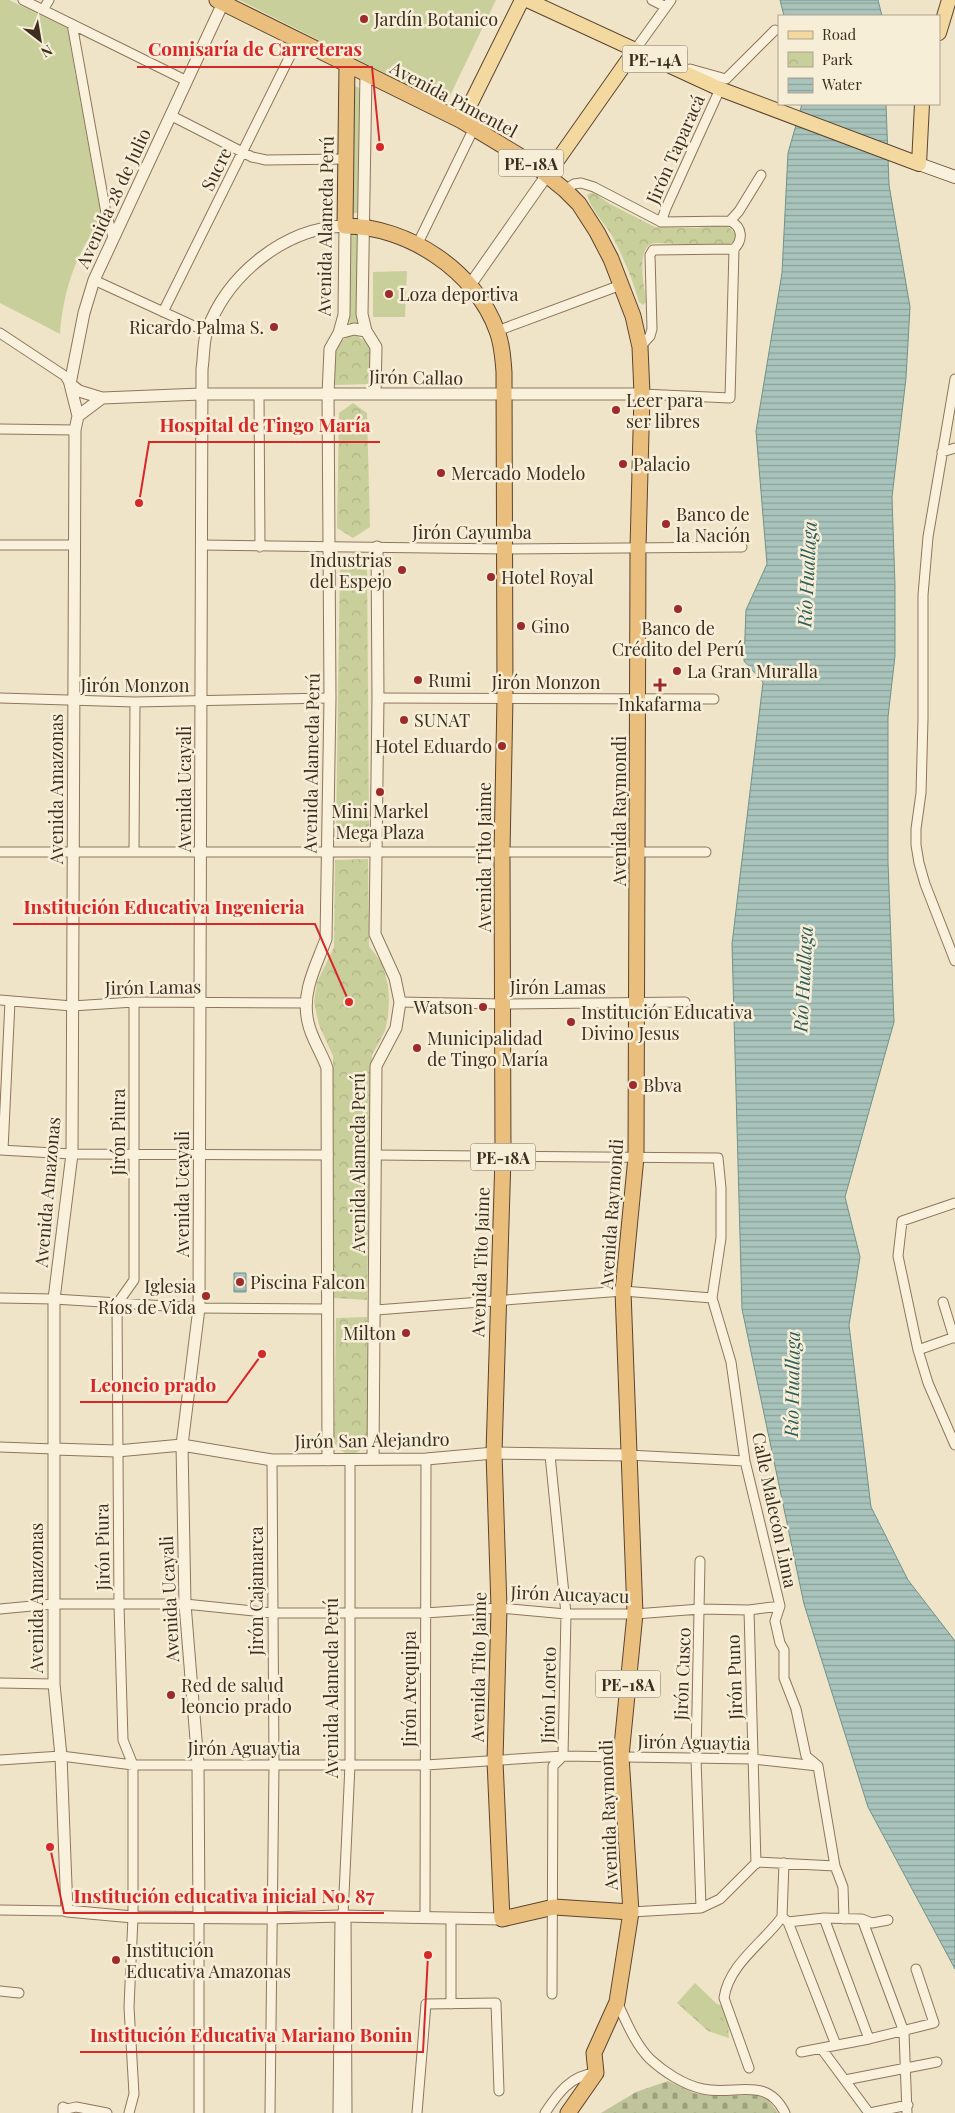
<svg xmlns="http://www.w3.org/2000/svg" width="955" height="2113" font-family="'Playfair Display',serif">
  <defs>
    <pattern id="cemetery-stones" width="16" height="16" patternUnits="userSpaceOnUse" patternTransform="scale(1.25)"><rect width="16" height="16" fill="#bfc49a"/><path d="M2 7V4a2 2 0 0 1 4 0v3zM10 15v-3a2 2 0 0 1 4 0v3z" fill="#9ca07d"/></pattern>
    <pattern id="park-crowns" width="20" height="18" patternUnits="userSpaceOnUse" patternTransform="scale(1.25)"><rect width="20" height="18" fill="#c9cf9b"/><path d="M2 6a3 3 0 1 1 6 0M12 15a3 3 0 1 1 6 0" fill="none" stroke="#aeb285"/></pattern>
    <pattern id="water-rules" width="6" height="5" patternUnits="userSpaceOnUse" patternTransform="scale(1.25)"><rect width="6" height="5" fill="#a9c4bc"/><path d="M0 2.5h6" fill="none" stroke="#8ba098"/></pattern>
  </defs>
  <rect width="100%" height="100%" fill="#f0e4c8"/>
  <path fill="url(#cemetery-stones)" d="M668,2081L694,2093L709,2096L761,2095L771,2103L778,2113H601L636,2092Z"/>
  <path fill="url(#park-crowns)" d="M593,192L610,204L655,227L697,228L720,225L727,226L737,234C735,242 730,245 722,246L656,243C634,244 645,288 646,302L643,305L639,302C632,278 623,256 611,234C603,221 591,209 587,195Z
    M350,336H357L368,343L371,353V384L335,385C336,367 330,343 350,336Z
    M353,403L367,413L370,527L353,538L337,528L339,413Z
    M353,553L367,561L369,826L352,839L336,830L340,562Z
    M368,859L369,946L382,963L388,985L389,1001L388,1017L385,1031L372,1055L367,1300L334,1298L333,1056L319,1025L314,1002L317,982L334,947L335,860Z
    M367,1317L368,1441C358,1458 343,1458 334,1442L336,1318Z
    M695,1983L717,2004L727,2007L729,2038L708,2031L677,2003Z"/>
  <path fill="#c9cf9b" d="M0,0H9L67,28L103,226L98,234L94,231C73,260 62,299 60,334L0,303Z
    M239,0H496L446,104Z
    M353,86L358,87L361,91L359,209L357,213H352Z
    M350,234H357L359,237V321L357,324H351L348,321Z
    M407,271L405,317H373V272Z
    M695,1987L725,2013L709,2029L681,2003Z"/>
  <path fill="url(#water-rules)" stroke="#6f938a" d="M780,0H878L882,16H784Z
    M802,104H886L889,185L910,307L906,378L892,497L895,586V656L888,717V862L894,1022L845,1197L860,1257L849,1325L871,1507L908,1580L955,1641V1969L868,1807L804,1604L742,1309L732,944L763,682L744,661L746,610L767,564L756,431L782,273L788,153Z
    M234,1273H246V1292H234Z"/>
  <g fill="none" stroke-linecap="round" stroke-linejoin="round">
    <defs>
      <path id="minor" d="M23,0L187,81
        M652,0L666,7
        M43,10L49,0
        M72,24L106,213L113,237
        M635,50L671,0
        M690,69L726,79L775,30
        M170,115L252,157L266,160L346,159
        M565,190L574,184L581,183L594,187L661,222L730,221
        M730,221L739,211L761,175
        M661,222L666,208L720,89
        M417,245L474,128
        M94,280L207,332
        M163,312L298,40
        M497,331L621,285
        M0,333L65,376L70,384
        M640,347L650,336L652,329L650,255L653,250L734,249C743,240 743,227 730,221
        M955,379L928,537L923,595V719L921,793L916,829V845L919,863L925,884L955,961
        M642,394L730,398L734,249
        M259,395L260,547
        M0,429L75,430
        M942,452L955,448
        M0,545H74
        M202,545L506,549L742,547
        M0,698L135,702L330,698
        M378,698L714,699
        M134,851L135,702
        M0,852H706
        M0,1000L72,1006L134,1002L306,1003
        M400,1002L503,1004L685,1002
        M0,1150L72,1154L328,1155
        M3,1150L10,1001
        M376,1155L718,1158L721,1188V1238L712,1298L731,1362L745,1461L780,1606L775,1621L780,1643L784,1650V1678L796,1709L806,1756L818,1766L835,1866L843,1887L844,1919
        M955,1203L902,1221L898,1256L918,1350L928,1383L955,1445
        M0,1298L54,1299L199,1308L328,1309
        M943,1302L954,1338
        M376,1310L623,1291L712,1298
        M918,1350L955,1337
        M0,1447L54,1449
        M550,1455L566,1614L563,1756L553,1766L552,1994
        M628,1455L745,1461
        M700,1561L696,1758L701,1908
        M0,1609L53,1604H185L272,1613H425L499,1608L566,1614H635L700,1609L749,1610L780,1606
        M749,1610L756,1864
        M0,1683L54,1684
        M0,1760L61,1756L133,1765H426L563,1756L753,1759L818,1766
        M0,1910L67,1911
        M631,1912L701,1908L720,1899L757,1862L835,1866
        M343,1916L350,1765V1459
        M346,1916L347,2113
        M782,1917L784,1863
        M199,1918V2113
        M425,1918L426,1459
        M824,1918L869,2039
        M862,1919L904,2032L907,2113
        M788,1922L836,2045
        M0,1991L19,1993
        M617,2002C626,2021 635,2044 650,2059C664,2072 684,2085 703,2089C736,2096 766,2075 785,2113
        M451,2004V1919
        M821,2048L869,2113
        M801,2052L869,2039L934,2023L916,1969
        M749,2068L724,1998C729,1964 763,1943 782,1917L788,1922L824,1918L862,1919L872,1923L888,1920
        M845,2080L937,2062
        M63,2113V2107L67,2109L76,2107L107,2113
        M129,2113L134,2094L129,2007L133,1917V1765L123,1740L119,1605L117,1304L134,1280V1002
        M270,2113L274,1764L272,1460
        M338,2113L340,1916
        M417,2113L426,2004L496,2003L499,2091
        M545,2113C558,2093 571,2075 596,2073
        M870,2113L908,2105"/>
      <path id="tertiary" d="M223,3L94,280L84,313L70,384L78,416L75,430L72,1154L54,1299V1684L61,1756L67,1911L133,1917L271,1918L340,1916L502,1919
        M366,73L362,314L366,331L376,347L375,394
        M470,285L547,175
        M339,333L354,329L366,331
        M70,384L79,391L102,398
        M78,416L102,398L201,394H642
        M54,1449L117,1451L182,1445L272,1460L426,1459L494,1453L628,1455
        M373,1459L376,1066L396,1028L400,1002L395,978L375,934L378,698L377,547
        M199,1918L198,1764L185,1604L182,1445L199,1308L202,369C204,357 203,342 207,331C227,275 284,228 345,226L344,315L339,333L330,349L328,394L330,698L326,939C316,966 301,992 308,1022C311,1038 322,1053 327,1068L328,1460"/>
      <path id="secondary" d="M919,164L955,177"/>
      <path id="primary" d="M527,0L720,89L919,164L922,104
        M939,33L949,0
        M462,121L522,0
        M547,175L635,50"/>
      <path id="trunk" d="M217,0L462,121L533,164L565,190L579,204L597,232L611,259L633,316L640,347L642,394L638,548L636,1157L623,1291L635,1614L621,1756L631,1912L617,2002L594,2053L596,2073L568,2113
        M347,63L345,226C407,226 476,271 497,331C502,344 503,358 504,372L505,698L502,852L503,1157L494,1453L499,1608L495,1761L502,1919L554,1907L631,1912"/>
    </defs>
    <use href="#minor" stroke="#8d765c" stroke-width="11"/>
    <use href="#tertiary" stroke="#8d765c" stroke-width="13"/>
    <use href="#secondary" stroke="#6f573f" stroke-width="14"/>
    <use href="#primary" stroke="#5b4430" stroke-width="16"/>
    <use href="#trunk" stroke="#5b4430" stroke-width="17"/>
    <use href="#minor" stroke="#faf1dc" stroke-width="9"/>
    <use href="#tertiary" stroke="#faf1dc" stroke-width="11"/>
    <use href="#secondary" stroke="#faf1dc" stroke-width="12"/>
    <use href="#primary" stroke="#f3d9a0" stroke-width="14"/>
    <use href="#trunk" stroke="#eabe7c" stroke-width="15"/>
  </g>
  <g fill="#9e2a2b" stroke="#f7eed8" stroke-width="2">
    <circle cx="364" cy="19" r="5"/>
    <circle cx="389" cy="294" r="5"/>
    <circle cx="274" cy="327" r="5"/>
    <circle cx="616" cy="410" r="5"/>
    <circle cx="623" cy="464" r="5"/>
    <circle cx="441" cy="473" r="5"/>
    <circle cx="666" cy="524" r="5"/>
    <circle cx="402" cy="570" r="5"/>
    <circle cx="491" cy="577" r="5"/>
    <circle cx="678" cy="609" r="5"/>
    <circle cx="521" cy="626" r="5"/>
    <circle cx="677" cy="671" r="5"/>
    <circle cx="418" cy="680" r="5"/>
    <path d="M657.5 677.5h5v5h5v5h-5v5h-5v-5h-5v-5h5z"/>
    <circle cx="404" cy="720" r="5"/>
    <circle cx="502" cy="746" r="5"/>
    <circle cx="380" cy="792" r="5"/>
    <circle cx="483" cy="1007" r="5"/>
    <circle cx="571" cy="1022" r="5"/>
    <circle cx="417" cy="1048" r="5"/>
    <circle cx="633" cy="1085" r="5"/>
    <circle cx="240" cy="1282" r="5"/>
    <circle cx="206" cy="1296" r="5"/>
    <circle cx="406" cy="1333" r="5"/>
    <circle cx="171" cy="1695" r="5"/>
    <circle cx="116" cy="1960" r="5"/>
  </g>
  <g text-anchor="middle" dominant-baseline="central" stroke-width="5" stroke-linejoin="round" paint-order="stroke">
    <g fill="#f7eed8" stroke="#756857" stroke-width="1">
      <rect x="622.5" y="45.5" width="65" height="27" rx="4"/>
      <rect x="498.5" y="149.5" width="65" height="27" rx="4"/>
      <rect x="470.5" y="1143.5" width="65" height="27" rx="4"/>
      <rect x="595.5" y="1670.5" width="65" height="27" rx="4"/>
    </g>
    <g font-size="16" font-weight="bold" fill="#3d2e20">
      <text x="655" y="59">PE-14A</text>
      <text x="531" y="163">PE-18A</text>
      <text x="503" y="1157">PE-18A</text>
      <text x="628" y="1684">PE-18A</text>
    </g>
    <g font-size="18" fill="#3d2e20" stroke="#f7eed8" text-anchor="start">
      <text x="374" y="19">Jardín Botanico</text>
      <text x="399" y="294">Loza deportiva</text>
      <text x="264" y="327" text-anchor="end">Ricardo Palma S.</text>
      <text x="626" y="400">Leer para<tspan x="626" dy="21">ser libres</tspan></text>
      <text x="633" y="464">Palacio</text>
      <text x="451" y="473">Mercado Modelo</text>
      <text x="676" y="514">Banco de<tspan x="676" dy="21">la Nación</tspan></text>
      <text x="392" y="560" text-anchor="end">Industrias<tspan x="392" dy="21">del Espejo</tspan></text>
      <text x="501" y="577">Hotel Royal</text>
      <text x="531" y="626">Gino</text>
      <text x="678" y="628" text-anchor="middle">Banco de<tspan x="678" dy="21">Crédito del Perú</tspan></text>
      <text x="687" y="671">La Gran Muralla</text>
      <text x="428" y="680">Rumi</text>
      <text x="660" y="704" text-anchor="middle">Inkafarma</text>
      <text x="414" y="720">SUNAT</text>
      <text x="492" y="746" text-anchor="end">Hotel Eduardo</text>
      <text x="380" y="811" text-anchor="middle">Mini Markel<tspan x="380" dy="21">Mega Plaza</tspan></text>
      <text x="473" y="1007" text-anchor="end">Watson</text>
      <text x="581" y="1012">Institución Educativa<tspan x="581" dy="21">Divino Jesus</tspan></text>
      <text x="427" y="1038">Municipalidad<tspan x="427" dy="21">de Tingo María</tspan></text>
      <text x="643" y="1085">Bbva</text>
      <text x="250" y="1282">Piscina Falcon</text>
      <text x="196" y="1286" text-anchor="end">Iglesia<tspan x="196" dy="21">Ríos de Vida</tspan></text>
      <text x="396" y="1333" text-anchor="end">Milton</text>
      <text x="181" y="1685">Red de salud<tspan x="181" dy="21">leoncio prado</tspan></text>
      <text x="126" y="1950">Institución<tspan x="126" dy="21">Educativa Amazonas</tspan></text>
    </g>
    <g font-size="18" fill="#3d2e20" stroke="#f7eed8">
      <text transform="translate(454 99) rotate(28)">Avenida Pimentel</text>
      <text transform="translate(675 149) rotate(-66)">Jirón Taparacá</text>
      <text transform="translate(216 169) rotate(-64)">Sucre</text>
      <text transform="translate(113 198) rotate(-65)">Avenida 28 de Julio</text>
      <text transform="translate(325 226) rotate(-89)">Avenida Alameda Perú</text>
      <text transform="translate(416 377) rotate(1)">Jirón Callao</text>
      <text x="472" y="532">Jirón Cayumba</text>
      <text x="546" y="682">Jirón Monzon</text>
      <text x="135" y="685">Jirón Monzon</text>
      <text transform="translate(311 763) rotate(-89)">Avenida Alameda Perú</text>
      <text transform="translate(56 789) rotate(-90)">Avenida Amazonas</text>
      <text transform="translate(184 789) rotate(-90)">Avenida Ucayali</text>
      <text transform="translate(619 811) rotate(-90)">Avenida Raymondi</text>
      <text transform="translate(484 857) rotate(-90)">Avenida Tito Jaime</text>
      <text transform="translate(153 987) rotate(-1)">Jirón Lamas</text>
      <text x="558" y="987">Jirón Lamas</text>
      <text transform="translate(118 1132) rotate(-90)">Jirón Piura</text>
      <text transform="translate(358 1163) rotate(-90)">Avenida Alameda Perú</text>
      <text transform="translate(47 1192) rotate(-85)">Avenida Amazonas</text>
      <text transform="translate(182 1194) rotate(-90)">Avenida Ucayali</text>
      <text transform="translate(611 1214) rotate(-86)">Avenida Raymondi</text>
      <text transform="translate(480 1262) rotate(-88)">Avenida Tito Jaime</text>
      <text transform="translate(372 1440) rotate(-1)">Jirón San Alejandro</text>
      <text transform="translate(775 1510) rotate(78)">Calle Malecón Lima</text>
      <text transform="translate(102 1547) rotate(-91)">Jirón Piura</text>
      <text transform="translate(256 1591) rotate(-90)">Jirón Cajamarca</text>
      <text transform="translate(570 1594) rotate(2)">Jirón Aucayacu</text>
      <text transform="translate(36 1598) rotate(-90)">Avenida Amazonas</text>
      <text transform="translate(169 1599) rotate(-93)">Avenida Ucayali</text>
      <text transform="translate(478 1667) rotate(-89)">Avenida Tito Jaime</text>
      <text transform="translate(682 1674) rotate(-88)">Jirón Cusco</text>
      <text transform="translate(734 1677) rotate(-92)">Jirón Puno</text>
      <text transform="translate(331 1688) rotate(-90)">Avenida Alameda Perú</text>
      <text transform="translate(409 1689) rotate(-90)">Jirón Arequipa</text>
      <text transform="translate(548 1695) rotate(-89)">Jirón Loreto</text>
      <text transform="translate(694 1742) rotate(1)">Jirón Aguaytia</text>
      <text x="244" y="1748">Jirón Aguaytia</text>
      <text transform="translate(608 1815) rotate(-92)">Avenida Raymondi</text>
    </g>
    <g font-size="19" font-style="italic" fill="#2f5d5a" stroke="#f7eed8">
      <text transform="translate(806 574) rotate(-87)">Río Huallaga</text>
      <text transform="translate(802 979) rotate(-87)">Río Huallaga</text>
      <text transform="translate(791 1384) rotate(-89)">Río Huallaga</text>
    </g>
  </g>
  <path fill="none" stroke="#d62828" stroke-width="2" d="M380 147L372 67H137M139 503L149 442H380M349 1002L315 924H13M262 1354L227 1402H80M50 1847L64 1913H384M428 1955L423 2052H80"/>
  <g fill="#d62828" stroke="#f7eed8" stroke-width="2">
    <circle cx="380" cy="147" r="5"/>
    <circle cx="139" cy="503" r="5"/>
    <circle cx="349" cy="1002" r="5"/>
    <circle cx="262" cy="1354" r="5"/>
    <circle cx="50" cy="1847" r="5"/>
    <circle cx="428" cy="1955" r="5"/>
  </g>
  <g font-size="19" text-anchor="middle" font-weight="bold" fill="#d62828" stroke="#f7eed8" stroke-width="5" stroke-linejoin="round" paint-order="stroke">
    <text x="255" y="56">Comisaría de Carreteras</text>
    <text x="265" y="432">Hospital de Tingo María</text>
    <text x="164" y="914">Institución Educativa Ingenieria</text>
    <text x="153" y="1392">Leoncio prado</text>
    <text x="224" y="1903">Institución educativa inicial No. 87</text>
    <text x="251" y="2042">Institución Educativa Mariano Bonin</text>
  </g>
  <rect x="778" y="15" width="162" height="90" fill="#f7eed8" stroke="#ada18e"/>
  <rect x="788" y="31" width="25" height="8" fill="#f3d9a0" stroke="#ada18e"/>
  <text x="822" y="40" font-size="15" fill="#3d2e20">Road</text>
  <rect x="788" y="52" width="25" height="15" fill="url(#park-crowns)" stroke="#ada18e"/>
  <text x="822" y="65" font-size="15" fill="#3d2e20">Park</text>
  <rect x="788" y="78" width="25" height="15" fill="url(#water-rules)" stroke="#ada18e"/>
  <text x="822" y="90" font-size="15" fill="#3d2e20">Water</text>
  <g transform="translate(40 40) rotate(149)" stroke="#f7eed8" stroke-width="4" paint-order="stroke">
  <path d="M0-4L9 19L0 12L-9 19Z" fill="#3d2e20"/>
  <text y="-8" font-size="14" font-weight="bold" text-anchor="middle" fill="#3d2e20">N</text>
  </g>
</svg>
